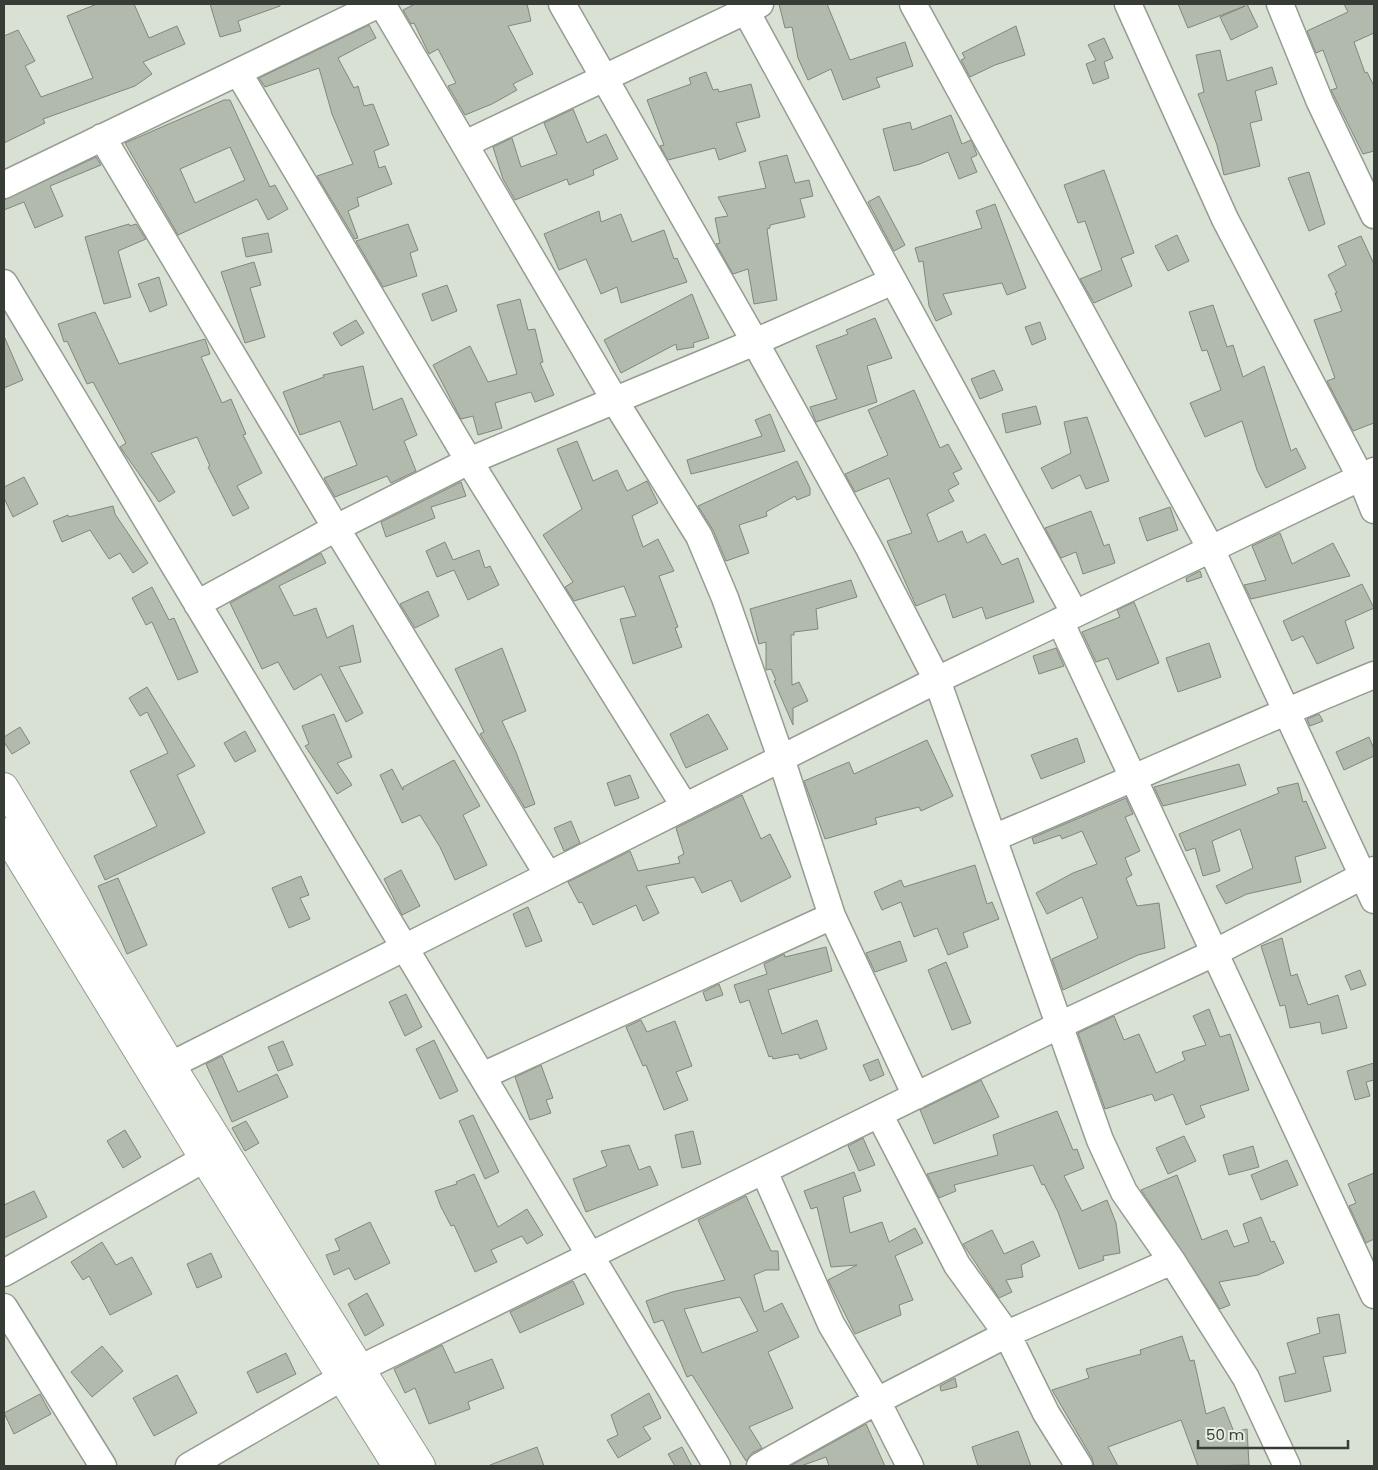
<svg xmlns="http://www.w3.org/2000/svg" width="1378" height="1470" font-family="Poppins,sans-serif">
  <rect width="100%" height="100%" fill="#d9e1d5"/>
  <path fill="#b2baae" stroke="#80877c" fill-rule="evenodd" d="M97,4H134L149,38L177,26L185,44L143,62L152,74L135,86L43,119L45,123L4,143V36L18,30L35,61L25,66L41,97L93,78L67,16Z
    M210,4H280V6L238,21L241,31L220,37Z
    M415,4H527L531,21L508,26L533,74L513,84L517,90L492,104L465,115L448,86L456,83L438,49L429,54L414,23L411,24L403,10Z
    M779,4H827L850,60L905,42L913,66L876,78L880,87L843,100L831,69L808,80L798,58L792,27L785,28Z
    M1178,4H1247L1258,27L1231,40L1220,17L1245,6L1188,28Z
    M1344,4H1374V33L1354,42L1365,73L1367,72L1374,86V151L1363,154L1331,90L1337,88L1323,50L1316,53L1307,31L1348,12Z
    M369,25L376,38L338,58L354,88L358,86L364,106L373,104L389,145L374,151L379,168L385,166L392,184L357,198L359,206L348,211L358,238L355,239L317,176L353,164L332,114L319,68L265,87L259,78Z
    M1016,26L1025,55L995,65L970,77L961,60L965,58L962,53Z
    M1104,38L1113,58L1104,62L1109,78L1093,84L1086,64L1096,60L1088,45Z
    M1220,50L1227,81L1272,67L1277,84L1255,91L1262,120L1250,123L1260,166L1224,175L1217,145L1198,94L1204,92L1196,55Z
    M706,72L713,90L718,89L719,92L751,84L760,117L736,123L746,151L719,160L715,148L668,160L660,146L664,145L647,100L691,84L689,78Z
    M224,100H230L270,187L275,185L288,209L268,220L257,199L178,235L125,143ZM230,147L245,180L195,203L180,169Z
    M573,109L587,143L606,134L618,159L593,170L594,175L569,185L567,179L515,200L503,179L493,147L512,138L521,167L557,154L544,123Z
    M951,115L962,144L971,140L973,144L977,155L971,158L977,172L959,179L948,152L920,164L894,171L883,129L910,122L912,130Z
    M787,155L795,183L809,180L813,196L800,199L805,217L770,225V228L767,229L777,300L754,304L748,269L733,274L716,244L720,243L715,218L728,216L718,197L766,188L759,162Z
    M96,157L101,165L50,186L63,216L35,228L24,202L4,210V200Z
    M1104,170L1134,253L1121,258L1132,286L1094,303L1080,279L1102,270L1085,221L1078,223L1064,185Z
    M1309,172L1325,224L1309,231L1288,178Z
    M879,196L905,245L894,251L868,202Z
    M995,204L1026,288L1007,295L1002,283L943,294L952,314L936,321L929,306L923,261L919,262L915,248L982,228L976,211Z
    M599,211L601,222L621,214L632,242L664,230L674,259L677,258L687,282L621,303L617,287L601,294L586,259L559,270L544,234Z
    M129,224L130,226L136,224L146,239L118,251L131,297L104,304L85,237Z
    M408,224L418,250L410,253L417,276L383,287L356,241Z
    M268,233L272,252L246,257L242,238Z
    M1177,235L1189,261L1168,271L1155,246Z
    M1361,236L1374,264V423L1353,431L1327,381L1335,378L1314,320L1342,311L1335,293H1337L1328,275L1346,265L1338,246Z
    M254,262L261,285L250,288L265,337L245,343L221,272Z
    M159,277L167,305L150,312L138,284Z
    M447,285L457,311L432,321L422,294Z
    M692,294L709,338L693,343L694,347L677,350L676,344L621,373L604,340Z
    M520,299L528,330L535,329L543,362L540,363L554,395L535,402L531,392L495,403L502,428L478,435L473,416L461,419L433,365L470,346L488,382L517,374L497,305Z
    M1213,305L1227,347L1233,345L1243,377L1264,366L1291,451L1296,448L1306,468L1266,488L1257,470L1242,421L1205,437L1190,403L1221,390L1207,350L1202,351L1189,312Z
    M95,312L119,364L205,339L210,354L201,357L222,403L231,399L246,434L243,435L262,473L237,486L249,508L233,516L208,467L210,466L197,437L151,453L175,492L159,502L120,447L126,443L93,382L87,384L67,341L64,342L58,324Z
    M875,318L892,358L867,366L877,402L816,422L810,407L837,399L816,346L848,334L846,330Z
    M356,320L364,333L341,346L333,333Z
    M1040,322L1046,339L1032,345L1025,327Z
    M4,336L23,380L4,388Z
    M363,366L373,410L402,398L417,435L404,441L416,471L391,483L387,476L335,497L324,478L357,465L340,421L300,435L283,392L324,377L323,375Z
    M994,370L1003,390L980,399L971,379Z
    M914,390L940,448L948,444L962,469L953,473L959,484L948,490L954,501L927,514L938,542L962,531L967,543L985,534L1002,565L1018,558L1034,602L986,619L982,607L953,618L945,594L916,606L887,541L912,533L889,478L855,492L845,474L888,455L868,410Z
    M1036,406L1041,424L1006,433L1002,414Z
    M770,414L785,451L691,474L687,460L762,436L755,420Z
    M1087,417L1109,481L1086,489L1080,475L1052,489L1041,468L1071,453L1064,422Z
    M577,441L593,481L617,470L627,491L647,481L658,503L632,516L643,547L658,539L674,571L659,576L678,627L675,628L682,647L633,664L620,619L636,616L624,586L574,601L565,587L573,582L543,535L582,509L557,449Z
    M797,461L810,488V495L797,500L795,496L766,512L767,516L739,525L749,553L726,561L713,530L698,506Z
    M24,477L38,504L13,517L4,498V487Z
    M461,482L466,496L431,507L435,518L386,537L381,522Z
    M113,506L115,514L148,563L133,573L120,553L109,559L90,530L62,542L53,521L68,515L69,517Z
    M1170,507L1178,530L1147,541L1139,518Z
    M1091,511L1104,546L1109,544L1115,563L1083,574L1076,552L1061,558L1045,528Z
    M1280,533L1292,564L1333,543L1350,576L1251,599L1244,585L1266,580L1252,546Z
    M445,542L453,560L479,550L485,568L490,566L499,585L468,600L454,570L437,577L426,551Z
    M321,553L326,563L279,586L294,616L316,608L327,638L353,625L361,662L339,667L363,713L346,722L321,674L294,690L278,662L262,669L230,603Z
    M1200,571L1202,577L1187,582L1186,578Z
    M851,580L857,597L816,609L818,629L794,632V635H791L792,685L799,682L808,701L793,708V725L774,681L776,680L771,669L766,670V642L759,644L750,609Z
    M1362,584L1374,608L1345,621L1354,648L1317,664L1303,636L1292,641L1283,621Z
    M152,587L169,620L174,618L198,672L178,680L152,622L146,625L132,598Z
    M428,591L439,616L415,628L400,604Z
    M1134,602L1159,663L1117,680L1108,658L1096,662L1082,632L1120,617L1117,610Z
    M1209,643L1221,677L1178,692L1166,658Z
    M502,648L526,711L502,721L516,752L535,804L525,808L480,734L484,732L455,669Z
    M1056,648L1064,666L1039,674L1033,656Z
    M147,687L195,766L177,775L205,833L105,880L94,856L157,826L130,771L168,753L147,712L140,716L129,698Z
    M334,714L352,757L337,763L352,785L337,794L305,746L309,744L302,726Z
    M708,714L728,749L686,768L670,734Z
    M1319,714L1323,721L1310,726L1307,719Z
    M20,727L30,743L12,754L4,742V737Z
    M245,731L256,751L235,762L224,743Z
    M1369,737L1374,749V756L1344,770L1336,752Z
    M1077,738L1085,762L1041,779L1031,755Z
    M927,740L953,796L921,811L919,807L875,818L877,824L825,839L804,781L849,762L854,774Z
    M454,760L480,806L463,815L487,865L455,880L440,847L420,815L402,823L380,775L392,769L403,790V787Z
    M1239,764L1246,785L1163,806L1154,787Z
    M630,775L639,798L615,806L607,783Z
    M1298,783L1303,802L1306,801L1326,848L1295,857L1301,882L1247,894L1226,904L1216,886L1253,868L1240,829L1212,841L1220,871L1203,876L1195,848L1186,851L1179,834L1279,793L1277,788Z
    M742,795L761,839L770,834L791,877L741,902L731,880L702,893L694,877L646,886L659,913L643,921L636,905L593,925L582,902L579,903L568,882L630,851L638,871L680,863L678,857L684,854L676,828Z
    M1126,798L1133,814L1125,817L1140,851L1125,858L1132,875L1126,878L1137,906L1159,903L1165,948L1138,955L1063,990L1052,959L1098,938L1082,897L1047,914L1036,893L1073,873L1097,864L1082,831L1062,839L1060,835L1034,844L1032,838Z
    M571,821L580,843L564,851L554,828Z
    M975,865L987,904L992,902L999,919L963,933L968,947L948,955L937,928L914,937L901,902L882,910L874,892L901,880L904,887Z
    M401,870L420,906L402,915L384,879Z
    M301,876L309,895L300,898L310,919L289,928L272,888Z
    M118,878L147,945L127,954L98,886Z
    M528,907L542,941L526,947L513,914Z
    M1282,938L1291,976L1297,974L1308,1005L1338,995L1347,1028L1322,1034L1320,1022L1290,1028L1285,1005L1280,1006L1261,946Z
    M900,941L907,961L875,972L866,953Z
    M826,947L832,971L768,990L782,1034L817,1020L827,1049L800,1059L798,1054L773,1059L772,1056L769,1057L749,1000L740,1003L734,985L767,974L764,964L784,954L785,957Z
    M946,962L971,1023L952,1030L928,970Z
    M1360,970L1366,985L1351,990L1345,976Z
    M719,984L723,995L706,1001L703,992Z
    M406,994L422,1027L405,1036L389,1002Z
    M1209,1009L1220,1037L1230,1034L1249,1090L1200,1106L1205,1117L1186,1125L1173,1094L1155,1101L1152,1094L1105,1109L1078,1033L1114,1016L1124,1040L1139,1034L1156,1073L1185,1060L1182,1052L1206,1045L1193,1016Z
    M641,1020L647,1032L675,1021L692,1066L676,1072L688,1100L664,1110L646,1065L643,1066L626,1027Z
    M434,1040L458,1091L440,1099L416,1049Z
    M283,1041L293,1065L278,1071L268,1047Z
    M222,1056L238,1092L277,1074L288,1097L232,1122L206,1064Z
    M878,1059L884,1075L870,1081L863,1065Z
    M1374,1063V1080L1366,1082L1370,1096L1355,1100L1347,1071Z
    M541,1065L553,1098L546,1100L551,1113L530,1120L515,1077Z
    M981,1080L999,1117L934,1144L920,1110Z
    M1057,1111L1073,1150L1077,1149L1084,1168L1064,1176L1082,1211L1107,1200L1116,1223L1120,1253L1103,1256L1104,1260L1079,1269L1058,1212L1044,1184L1042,1185L1033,1165L954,1185L956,1191L939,1198L927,1174L998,1155L993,1135Z
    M473,1115L499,1172L485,1179L459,1121Z
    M246,1121L259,1143L245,1151L232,1128Z
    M125,1130L141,1157L123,1168L107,1141Z
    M693,1131L701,1164L682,1168L675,1135Z
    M1184,1136L1196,1161L1168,1174L1156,1148Z
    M863,1138L875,1165L859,1171L848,1146Z
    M629,1145L639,1170L650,1166L658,1185L586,1212L573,1179L607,1166L601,1151Z
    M1253,1146L1259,1167L1229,1175L1223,1155Z
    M1287,1160L1298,1185L1261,1200L1251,1175Z
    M854,1172L861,1191L843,1197L850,1233L882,1222L889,1242L915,1228L923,1243L895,1256L913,1300L899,1305L901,1315L855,1334L828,1280L857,1265L831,1267L817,1207L811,1209L804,1191Z
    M1374,1173V1239L1366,1243L1349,1206L1356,1203L1348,1184Z
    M474,1174L498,1227L527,1209L543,1235L527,1244L522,1236L491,1250L497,1262L475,1272L454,1225L451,1226L441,1207L435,1191L457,1184L456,1182Z
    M1177,1175L1202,1240L1227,1230L1234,1247L1249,1242L1243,1224L1261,1217L1271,1242L1274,1241L1284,1263L1258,1275L1219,1282L1230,1305L1220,1309L1141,1190Z
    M34,1191L47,1217L4,1238V1205Z
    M746,1196L771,1251H778L779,1270H766L754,1275L764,1312L782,1303L799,1337L768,1352L793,1408L749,1427L762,1448L752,1453L746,1461L692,1375L687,1377L663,1320L654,1323L646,1301L672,1292L725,1280L698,1220ZM740,1297L758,1331L702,1353L684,1309Z
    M370,1222L390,1263L355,1280L349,1268L334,1275L326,1255L340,1250L335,1239Z
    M992,1230L1004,1254L1033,1241L1040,1256L1021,1265L1023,1277L1006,1280L1012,1292L999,1298L963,1244Z
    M102,1242L116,1265L132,1257L152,1294L110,1315L89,1276L83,1280L71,1262Z
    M211,1253L222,1277L197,1288L187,1264Z
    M573,1281L584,1304L520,1333L510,1312Z
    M367,1293L384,1325L365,1336L348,1304Z
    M1339,1314L1346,1353L1323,1357L1331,1391L1285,1402L1279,1377L1296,1373L1287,1343L1320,1333L1317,1318Z
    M1182,1336L1190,1361L1194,1360L1206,1414L1224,1407L1234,1432L1247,1429L1249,1465L1198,1466L1181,1420L1108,1447L1118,1466H1094L1092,1458L1052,1390L1089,1378L1086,1369L1141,1354L1140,1350Z
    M442,1345L455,1373L492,1359L504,1388L468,1402L470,1409L429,1424L415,1388L405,1393L394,1369Z
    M102,1346L123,1371L92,1397L71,1372Z
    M286,1353L296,1374L257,1393L247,1372Z
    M177,1375L197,1413L154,1436L133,1398Z
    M955,1378L957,1387L941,1391L940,1386Z
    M649,1393L661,1418L643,1427L651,1439L618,1458L607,1440L618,1435L611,1415Z
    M40,1394L51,1414L14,1434L4,1413Z
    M866,1424L885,1466H829L826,1457L801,1466H790Z
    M1018,1431L1031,1466H978L972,1447Z
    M537,1447L544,1466H490V1465Z
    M682,1447L692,1466H675L668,1454Z"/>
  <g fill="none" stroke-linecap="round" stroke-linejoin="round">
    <defs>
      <path id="minor" d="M382,4L623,414L699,536L725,598L781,758L832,916L916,1096
        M562,4L755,342L869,548L937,680L1100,1140L1124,1192L1172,1261L1246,1378L1287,1466
        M913,4L1211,549L1374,900
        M1128,4L1225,219L1361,478L1374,510
        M1280,4L1320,102L1374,215
        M746,11L1075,614
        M238,72L469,461L685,807
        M102,137L336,528L548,875
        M465,144L760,4
        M4,185L379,4
        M4,283L717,1466
        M197,604L336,528L469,461L755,342L893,281
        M1060,621L1374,1295
        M993,838C1121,785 1246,727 1374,675
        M171,1065L937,680L1374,471
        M482,1076L832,916
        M879,1114L957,1265L1007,1334L1046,1413L1079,1466
        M764,1171L831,1324L877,1401L910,1466
        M4,1273L204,1159
        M4,1307L103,1466
        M189,1466L341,1378L1060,1025L1214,953L1374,870
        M760,1466L877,1401L1007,1334L1172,1261"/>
      <path id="major" d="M4,787L171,1065L421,1466
        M4,832L204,1159L397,1466"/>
    </defs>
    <use href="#minor" stroke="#959c91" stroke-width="29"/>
    <use href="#major" stroke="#959c91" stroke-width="30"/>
    <use href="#minor" stroke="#fff" stroke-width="26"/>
    <use href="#major" stroke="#fff" stroke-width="28"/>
  </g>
  <rect width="1378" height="1470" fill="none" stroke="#383c37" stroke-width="10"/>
  <path d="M1198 1440v8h150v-8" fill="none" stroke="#383c37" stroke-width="2.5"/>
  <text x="1206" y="1440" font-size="15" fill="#383c37" stroke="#e6eee2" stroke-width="4" paint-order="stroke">50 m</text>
</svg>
